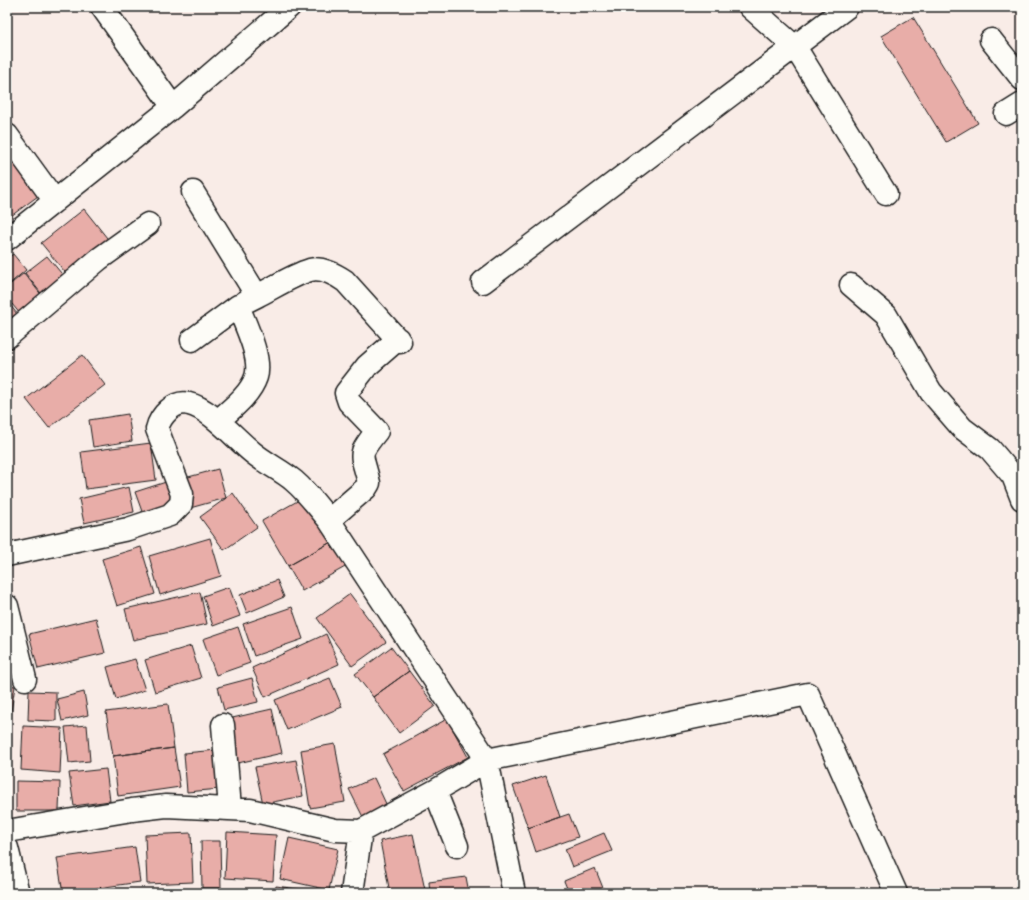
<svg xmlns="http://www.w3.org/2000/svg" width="1029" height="900" font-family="'Architects Daughter',sans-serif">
  <rect width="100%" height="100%" fill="#f9ece7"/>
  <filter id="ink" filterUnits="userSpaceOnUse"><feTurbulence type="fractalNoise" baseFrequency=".025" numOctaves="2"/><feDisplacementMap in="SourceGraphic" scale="8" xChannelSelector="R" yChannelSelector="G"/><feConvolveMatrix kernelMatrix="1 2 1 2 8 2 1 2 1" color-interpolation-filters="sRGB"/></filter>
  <g filter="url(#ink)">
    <path fill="#e8ada8" stroke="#1c1c1c" d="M913,17L978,123L946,142L881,36Z
      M16,158L42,193L7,219V164Z
      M84,209L111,243L69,277L41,243Z
      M13,254L26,270L7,286V259Z
      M47,256L66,279L44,297L25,273Z
      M24,273L43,297L21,315L7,298V287Z
      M7,301L17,314L7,321Z
      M82,355L105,385L49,428L26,399Z
      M128,414L132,441L93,447L89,420Z
      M151,443L156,480L86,489L81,452Z
      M218,469L226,498L190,508L181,479Z
      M169,481L177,506L144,517L135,492Z
      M129,487L134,512L84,523L79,499Z
      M233,493L257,527L224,550L200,517Z
      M308,495L333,541L288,566L262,521Z
      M210,538L221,576L160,595L149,556Z
      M333,541L347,566L302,591L288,566Z
      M141,547L155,594L117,606L102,559Z
      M277,580L284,597L247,613L240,595Z
      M229,587L240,616L213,626L203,596Z
      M200,592L207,624L133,640L125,609Z
      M350,594L386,642L352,666L317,618Z
      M292,607L303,639L254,656L243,624Z
      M96,618L105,653L38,669L29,634Z
      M238,627L250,663L216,675L203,639Z
      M326,634L339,664L265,697L252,668Z
      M191,646L201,678L155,692L145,660Z
      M391,647L409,671L373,697L355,674Z
      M135,659L145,690L116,699L107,667Z
      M409,671L435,706L399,733L373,697Z
      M252,678L258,702L224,710L218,687Z
      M330,678L342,707L287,730L275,700Z
      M7,685L15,686L10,718L7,717Z
      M29,691L56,692V721L28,720Z
      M84,692L88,715L62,721L57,699Z
      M168,704L174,748L113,756L106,712Z
      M272,709L282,753L238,763L228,719Z
      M447,719L468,757L404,791L383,754Z
      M87,725L90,761L69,763L65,727Z
      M23,726L62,728L60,773L21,770Z
      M335,744L345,802L310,808L301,750Z
      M174,748L180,787L118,796L113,756Z
      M217,750L220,789L187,792L184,753Z
      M296,760L303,796L263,804L255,767Z
      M106,769L110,801L74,806L69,773Z
      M546,775L560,817L528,828L513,786Z
      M374,778L387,806L363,817L349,789Z
      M16,781L60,782L59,811H16Z
      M569,814L578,837L536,852L528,828Z
      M227,832L276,835L273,881L225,878Z
      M191,833L193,882L147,884L145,835Z
      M604,833L612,851L572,867L565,849Z
      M413,834L425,890L409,893H390L380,841Z
      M289,838L338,849L329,890L280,879Z
      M201,841H220L221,888H202Z
      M135,847L140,882L63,893L57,858Z
      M595,868L605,893H569L564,881Z
      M466,877L469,893H430L429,882Z
      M276,886L304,890L303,893H275Z
      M166,889V893H123Z"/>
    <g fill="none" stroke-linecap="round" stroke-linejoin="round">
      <defs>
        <path id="minor" d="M102,7L173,107
          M750,7L795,47L886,194
          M991,40L1022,79
          M1006,114L1022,104
          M7,135L55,201
          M193,192L257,296L245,302
          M7,239L173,107L289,7
          M483,282L847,7
          M851,285L886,315L931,392L962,428L990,449L1013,476L1022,499
          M257,296C273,288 293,275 310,270C322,267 336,275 345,281L400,342
          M7,337L99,259L148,224
          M398,339L367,366L346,393L349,402L377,431C356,457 362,452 369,483L366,488L329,520L487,760L514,893
          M192,340L238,306C245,324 262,358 256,377C250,395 231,409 218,421
          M7,555L128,529L170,515L181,504L182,494L157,429C160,416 174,400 189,404C209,408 236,439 252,452C265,463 281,470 294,481C308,493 318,507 329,520
          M7,606L25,679
          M223,725L230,808
          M435,791L457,846
          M7,831L132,810L166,806L250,810L335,830L361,831L435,791L487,760L808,694L896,893
          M7,848L18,893
          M352,893L361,831"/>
      </defs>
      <use href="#minor" stroke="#1c1c1c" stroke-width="25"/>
      <use href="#minor" stroke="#fdfcf7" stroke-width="22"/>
    </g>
  </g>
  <rect width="1029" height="900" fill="none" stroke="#fdfcf7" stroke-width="24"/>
  <rect x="12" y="12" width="1005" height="876" fill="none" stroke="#1c1c1c" stroke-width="1.5" filter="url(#ink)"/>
</svg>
